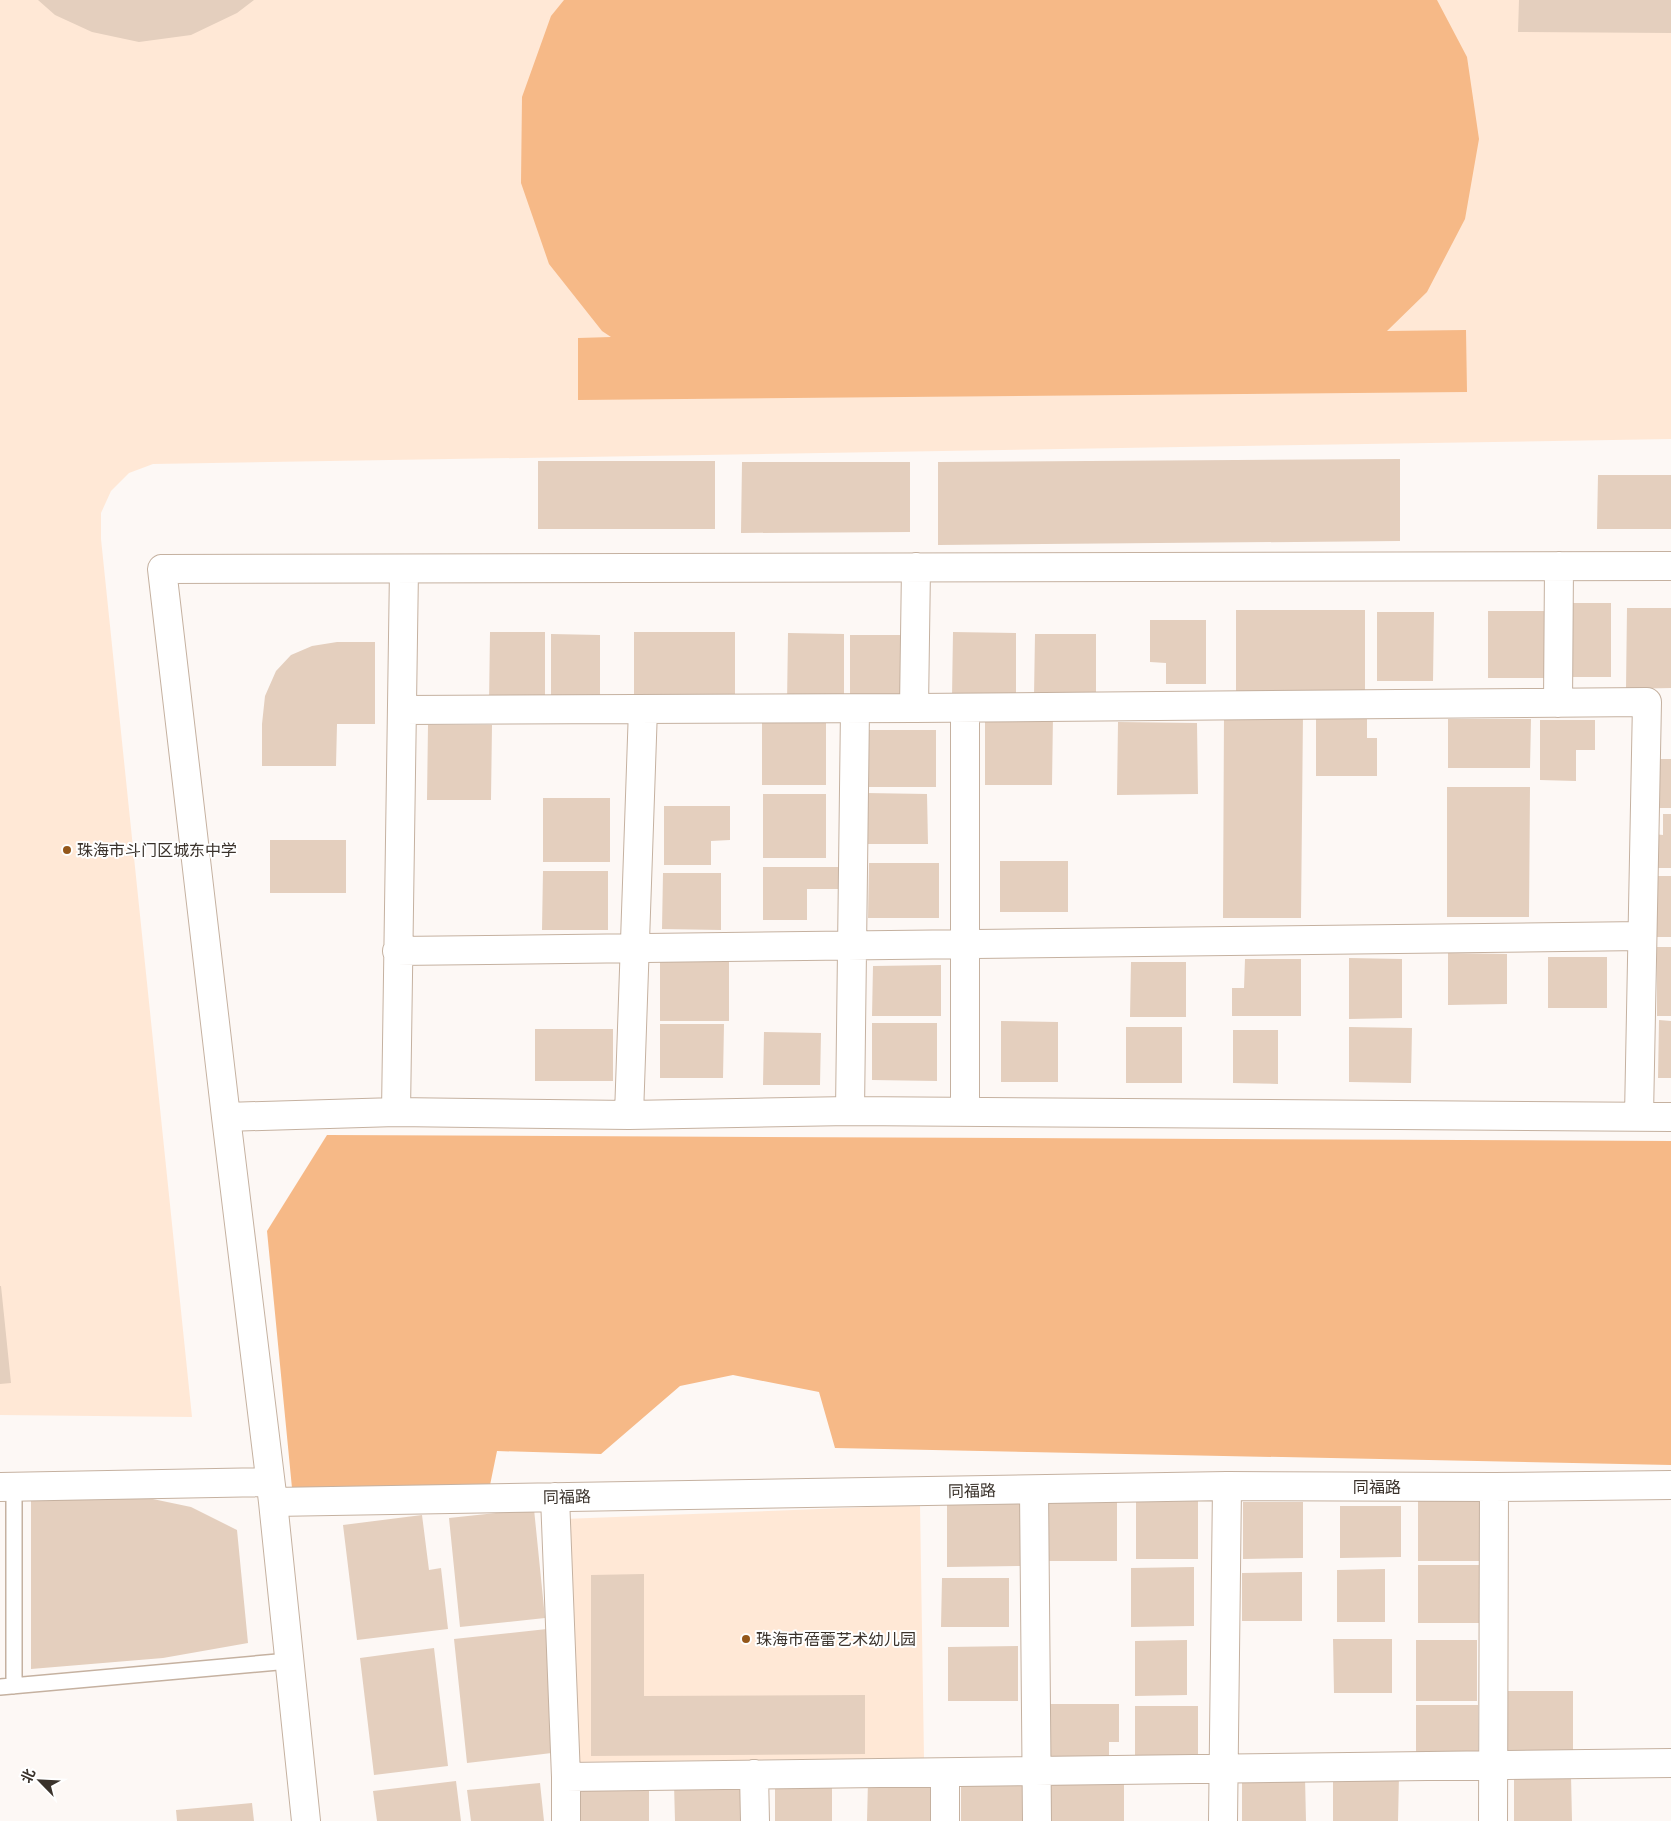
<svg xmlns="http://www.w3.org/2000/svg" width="1671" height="1821" font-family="Raleway,'Noto Sans SC',sans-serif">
  <rect width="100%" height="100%" fill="#fdf8f5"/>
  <path fill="#ffe8d6" d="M0,0H1671V439L153,464L129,473L111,491L101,513V539L192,1417L0,1415Z
    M920,1505L924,1758L573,1762L564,1519Z"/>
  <path fill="#f6b987" d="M564,0H1437L1467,57L1479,139L1465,219L1427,292L1387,331L1466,330L1467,392L578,400V338L611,337L602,331L549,264L521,183L522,97L551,16Z
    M327,1135L1671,1141V1465L835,1448L819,1392L733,1375L680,1386L601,1454L497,1451L489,1490L292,1488L267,1231Z"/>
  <path fill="#e4cfbe" d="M38,0H254L237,13L191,35L139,42L92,32L55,15Z
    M1519,0H1671V33L1518,32Z
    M1400,459V541L938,545V462Z
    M538,461H715V529H538Z
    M742,462H910V532L741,533Z
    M1598,475H1671V529H1597Z
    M1569,603H1611V677H1569Z
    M1627,608H1671V688L1626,689Z
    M1236,610H1365V695L1236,694Z
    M1488,611H1548L1547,678H1488Z
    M1377,612H1434L1433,681H1377Z
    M1150,620H1206V684H1166V663L1150,662Z
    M490,632H545V704H489Z
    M634,632H735V702H634Z
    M953,632L1016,633V697H952Z
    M788,633L844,634V703L787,704Z
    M551,634L600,635V697H551Z
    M1035,634H1096V696H1034Z
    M850,635H909V703H850Z
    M337,642H375V724H337L336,766H262V724L265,696L276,671L291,655L312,646Z
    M1316,713H1367V738H1377V776H1316Z
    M985,714L1053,715L1052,785H985Z
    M1224,714H1303L1301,918H1223Z
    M1448,719H1531L1530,768H1448Z
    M762,720H826V785H762Z
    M1540,720H1595V750H1576V781L1540,780Z
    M1118,722L1197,723L1198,794L1117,795Z
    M428,725H492L491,800H427Z
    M869,730H936V787H868Z
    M1657,759H1671V808H1657Z
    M1447,787H1530L1529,917H1447Z
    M866,793L927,794L928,844H866Z
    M763,794H826V858H763Z
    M543,798H610V862H543Z
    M664,806H730V840L711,841V865H664Z
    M1663,814H1671V868H1654V834L1663,835Z
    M270,840H346V893H270Z
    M1000,861H1068V912H1000Z
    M869,863H939V918H868Z
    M763,867H839V889H807V920H763Z
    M543,871H608V930H542Z
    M663,873H721V930L662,929Z
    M1657,876H1671V937H1657Z
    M1657,947H1671V1016H1657Z
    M1448,953L1507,954V1004L1448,1005Z
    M1548,957H1607V1008H1548Z
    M1349,958L1402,959V1018L1349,1019Z
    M660,959L729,960V1021H660Z
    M1245,959H1301V1016H1232V988H1244Z
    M1131,962H1186V1017H1130Z
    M941,965V1016H872L873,966Z
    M1659,1020L1671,1021V1078H1658Z
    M1001,1021L1058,1022V1082H1001Z
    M872,1023H937V1081L872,1080Z
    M660,1024H724L723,1078H660Z
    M1126,1027H1182V1083H1126Z
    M1349,1027L1412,1028L1411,1083L1349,1082Z
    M535,1029H613V1081H535Z
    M1233,1030H1278V1084L1233,1083Z
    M764,1032L821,1033L820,1085H763Z
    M0,1286H1L11,1383L0,1384Z
    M31,1498H148L191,1507L237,1530L248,1643L163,1658L31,1669Z
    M1418,1498H1483L1484,1561H1418Z
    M947,1501H1021V1566L947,1567Z
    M1117,1501V1561H1039V1502Z
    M1198,1501V1559H1136V1502Z
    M1243,1502H1303V1558L1243,1559Z
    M1340,1506H1401V1557L1340,1558Z
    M534,1509L545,1618L460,1627L449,1518Z
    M422,1515L429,1570L441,1568L448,1629L357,1640L343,1525Z
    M1418,1565H1480L1481,1623H1418Z
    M1194,1567V1626L1131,1627V1568Z
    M1385,1569V1622H1337V1570Z
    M1302,1572V1621H1242V1573Z
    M644,1574V1696L865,1695V1754L591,1756V1575Z
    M942,1578H1009V1627H941Z
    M547,1629L560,1752L467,1763L454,1639Z
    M1333,1639H1392V1693H1334Z
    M1187,1640V1695L1135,1696V1641Z
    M1416,1640H1477V1701H1416Z
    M1018,1646V1701H948V1647Z
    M434,1648L448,1766L374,1775L360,1658Z
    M1502,1691H1573V1754L1502,1755Z
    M1046,1704H1119V1742H1109V1761L1046,1762Z
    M1416,1705H1478V1755H1416Z
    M1135,1706H1198V1761H1135Z
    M1514,1775H1571L1572,1821H1514Z
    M1333,1776H1399L1398,1821H1333Z
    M1242,1777H1305L1306,1821H1242Z
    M1026,1779V1821H961V1780Z
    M1124,1779V1821H1043V1780Z
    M456,1781L461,1821H377L373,1791Z
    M832,1781V1821H775V1782Z
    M868,1781H932V1821H867Z
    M540,1783L544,1821H471L467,1790Z
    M674,1784H744V1821H675Z
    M649,1786V1821H576V1787Z
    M252,1803L254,1821H177L176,1810Z"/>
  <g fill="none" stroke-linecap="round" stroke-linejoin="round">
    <defs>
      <path id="service" d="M14,1686V1487
        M0,1687L289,1661"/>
      <path id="minor" d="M1558,703L1559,566
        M914,708L916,567
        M402,710L914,708L1647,702L1639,1116
        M397,951L1642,936
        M850,1111L855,709
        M396,1112L404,569
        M965,1112V708
        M629,1115L643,709
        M226,1117L396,1112L629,1115L850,1111L1671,1117
        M0,1487L269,1482
        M1034,1490L1037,1821
        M555,1497L566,1777V1821
        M273,1502L1227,1486L1494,1487L1671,1485
        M754,1774L755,1821
        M566,1777L1671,1763
        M306,1821L273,1502L226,1117L162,569L1671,566
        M945,1821V1773
        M1223,1821L1227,1486
        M1493,1821L1494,1487"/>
    </defs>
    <use href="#service" stroke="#c5b1a0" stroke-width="18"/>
    <use href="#minor" stroke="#c5b1a0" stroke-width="30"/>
    <use href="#service" stroke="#fff" stroke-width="15"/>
    <use href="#minor" stroke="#fff" stroke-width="28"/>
  </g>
  <g fill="#94571a" stroke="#fff" stroke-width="2">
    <circle cx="67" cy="850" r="5"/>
    <circle cx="746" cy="1639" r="5"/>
  </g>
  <g text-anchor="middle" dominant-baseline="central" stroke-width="4" stroke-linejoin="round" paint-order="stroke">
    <g font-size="16" fill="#3a322b" stroke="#fff" text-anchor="start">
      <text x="77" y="850">珠海市斗门区城东中学</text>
      <text x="756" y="1639">珠海市蓓蕾艺术幼儿园</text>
    </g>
    <g font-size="16" fill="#3a322b" stroke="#fff">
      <text x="1377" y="1487">同福路</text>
      <text transform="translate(972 1491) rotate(-1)">同福路</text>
      <text transform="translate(567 1497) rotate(-1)">同福路</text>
    </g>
  </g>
  <g transform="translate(40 1781) rotate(294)" stroke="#ffffff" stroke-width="4" paint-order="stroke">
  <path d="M0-4L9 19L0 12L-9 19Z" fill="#3a322b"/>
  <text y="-8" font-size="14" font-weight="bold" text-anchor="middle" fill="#3a322b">北</text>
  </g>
</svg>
